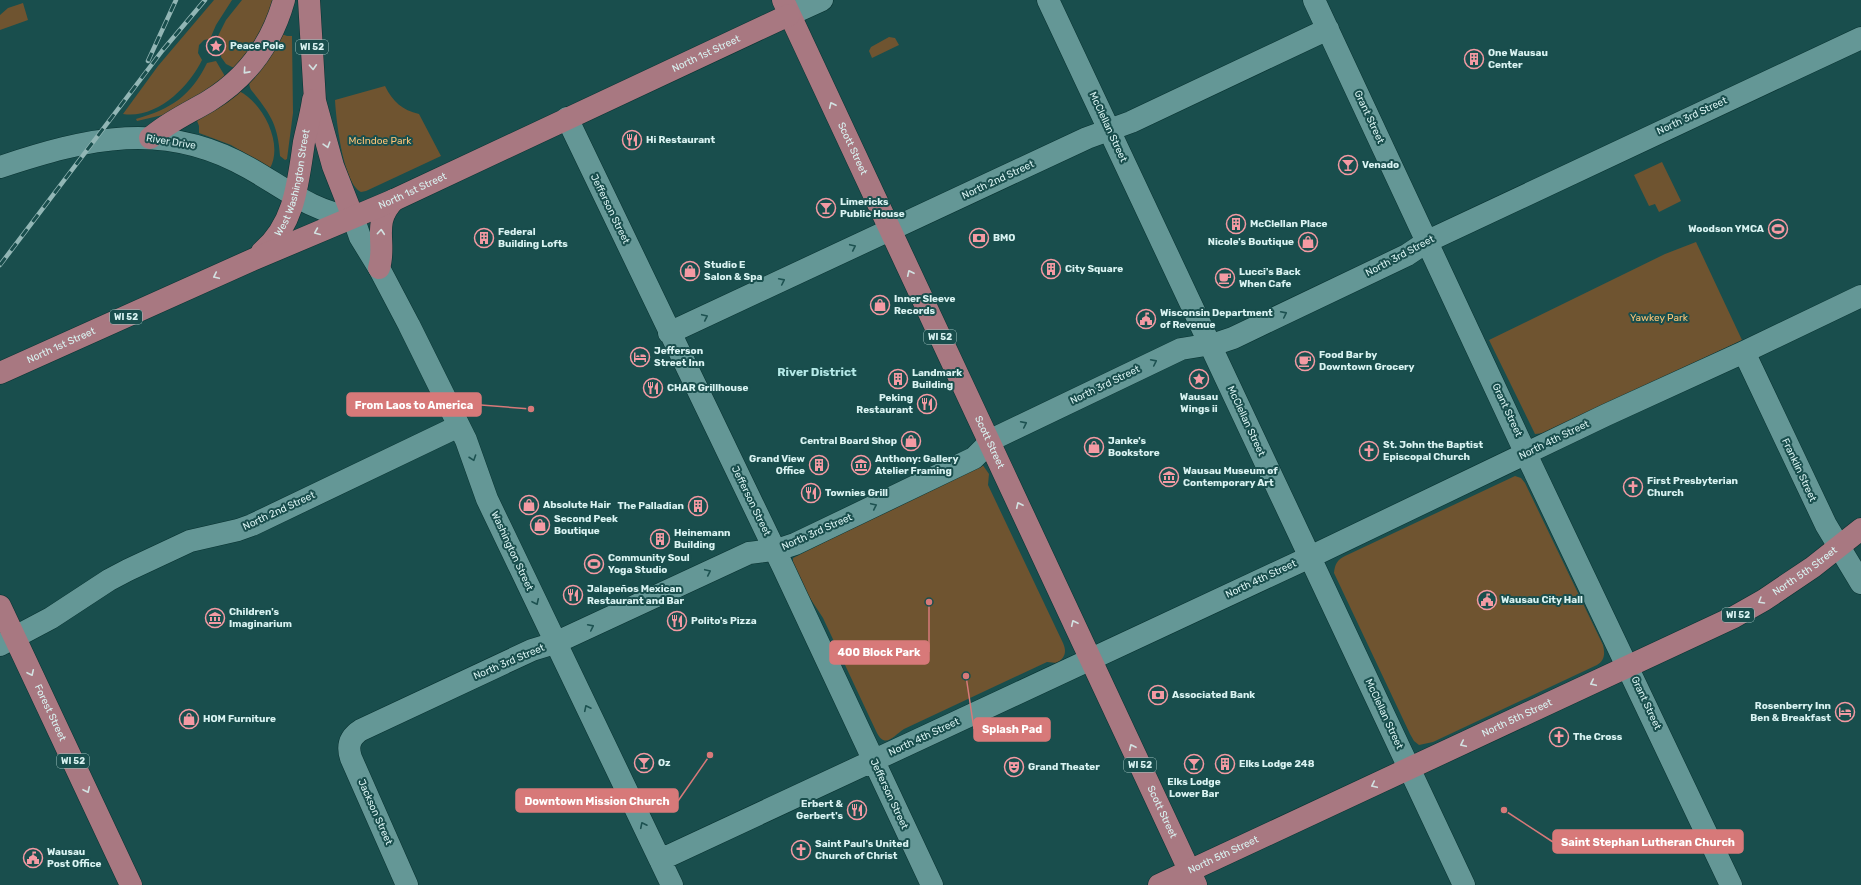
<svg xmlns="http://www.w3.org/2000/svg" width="1861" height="885" font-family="Rubik,sans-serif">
  <rect width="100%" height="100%" fill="#194e4d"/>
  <path fill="#6f5430" d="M214,0H232L216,25L210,39L204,40L199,45L198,53L202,60C189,87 157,119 123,114L158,66Z
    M242,0H278L270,20L236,69L226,64L221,57L222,47L216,40L226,20Z
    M23,3L28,20L0,30V15L8,8Z
    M282,34L287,36H292L293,113L287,159L285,160L280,156C278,125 271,115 252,91C249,88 250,84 248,80Z
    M889,37L895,38L899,45L872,58L869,51L871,47Z
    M216,61L226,78L167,114L137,121L136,119C171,109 191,96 207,63Z
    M385,86C393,102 402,110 419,114L441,156L366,191L361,192C343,183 336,119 335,100Z
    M239,91C262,102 284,143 270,168L231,145L199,133V126L196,118Z
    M1662,162L1681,201L1659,212L1655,204L1649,206L1634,175Z
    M1696,242L1742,340L1545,433L1535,434L1489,340L1665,254Z
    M982,464L989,474L988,485L1063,643C1067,652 1065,658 1057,663L1047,662L904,729C893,736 885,750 876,731L823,618L804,589L793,567V558Z
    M1515,476L1521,478L1525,483L1603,645C1605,653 1605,660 1597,665L1433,742L1419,745L1414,741L1410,734L1334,573C1335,564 1337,560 1345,556Z"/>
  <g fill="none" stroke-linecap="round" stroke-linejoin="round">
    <defs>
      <path id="minor" d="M1048,0L1464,885
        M1314,0L1526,454L1731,885
        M789,15L822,0
        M567,118L783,567L932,885
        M0,167C88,138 164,119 249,168C283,187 314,213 353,217L360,237L379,268L409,325L466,440L487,499L672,885
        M669,333L1087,138L1131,122L1328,29
        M1744,352L1826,525L1861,583
        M0,645L51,618L109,580L128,570L190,541L238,530L252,525L459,426
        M660,860L1310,557L1606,415L1744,352L1861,296
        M407,885L351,758C347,746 350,737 361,730L532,650L555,643L749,553L780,549L795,544L974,458L993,439L1181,349L1218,343L1233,338L1407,255L1428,241L1861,38"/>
      <g id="major">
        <path d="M309,0L315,101L333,166L353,217"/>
        <path id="s1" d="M783,0L1196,885"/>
        <path d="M150,138C168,122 189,113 209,101C248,77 272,43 284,0"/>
        <path id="s2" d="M262,252C295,224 298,182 304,142C307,128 311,114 313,100"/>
        <path d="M379,268C387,243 371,223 394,200"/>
        <path id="s3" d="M0,373L252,260L394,200L789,15"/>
        <path id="s4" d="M0,606L131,885"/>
        <path id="s5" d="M1159,885L1734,617L1764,600L1813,567L1861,529"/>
      </g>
    </defs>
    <use href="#minor" stroke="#083231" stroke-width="23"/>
    <use href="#major" stroke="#083231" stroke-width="23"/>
    <use href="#minor" stroke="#649796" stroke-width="22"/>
    <use href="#major" stroke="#a87881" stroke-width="22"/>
    <defs>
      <path id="rail" d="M148,61L176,0
        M0,265L162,51L205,0"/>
    </defs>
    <use href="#rail" stroke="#92b6b5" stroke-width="4.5"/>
    <use href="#rail" stroke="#194e4d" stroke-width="3" stroke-dasharray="9" stroke-linecap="butt"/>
  </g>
  <defs><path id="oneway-chevron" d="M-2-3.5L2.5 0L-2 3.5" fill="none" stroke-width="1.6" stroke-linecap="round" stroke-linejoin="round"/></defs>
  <g stroke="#d2e1e1">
    <use href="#oneway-chevron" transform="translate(313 67) rotate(87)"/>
    <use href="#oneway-chevron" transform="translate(246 71) rotate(132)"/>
    <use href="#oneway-chevron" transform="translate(832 105) rotate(-115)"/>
    <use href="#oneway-chevron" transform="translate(327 145) rotate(73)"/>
    <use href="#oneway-chevron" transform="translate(317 232) rotate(157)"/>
    <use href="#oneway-chevron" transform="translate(381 232) rotate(-85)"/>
    <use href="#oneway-chevron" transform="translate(910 273) rotate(-115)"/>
    <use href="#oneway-chevron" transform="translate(216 276) rotate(155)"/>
    <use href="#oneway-chevron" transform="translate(1019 505) rotate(-115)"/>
    <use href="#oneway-chevron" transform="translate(1761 601) rotate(149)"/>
    <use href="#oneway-chevron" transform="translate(1074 623) rotate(-115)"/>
    <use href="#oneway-chevron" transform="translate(31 673) rotate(65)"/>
    <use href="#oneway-chevron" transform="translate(1593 683) rotate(155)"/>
    <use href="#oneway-chevron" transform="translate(1463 744) rotate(155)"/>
    <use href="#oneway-chevron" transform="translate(1132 747) rotate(-115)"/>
    <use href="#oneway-chevron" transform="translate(1374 785) rotate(155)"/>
    <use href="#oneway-chevron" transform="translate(87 790) rotate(65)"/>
  </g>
  <g stroke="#1d5251">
    <use href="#oneway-chevron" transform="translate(853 247) rotate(-25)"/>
    <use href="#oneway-chevron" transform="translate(782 281) rotate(-26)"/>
    <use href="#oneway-chevron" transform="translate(1284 314) rotate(-26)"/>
    <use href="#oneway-chevron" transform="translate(705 317) rotate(-25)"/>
    <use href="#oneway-chevron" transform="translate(1154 362) rotate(-26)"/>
    <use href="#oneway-chevron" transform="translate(1024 424) rotate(-26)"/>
    <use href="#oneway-chevron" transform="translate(473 458) rotate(71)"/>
    <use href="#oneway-chevron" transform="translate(874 506) rotate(-25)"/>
    <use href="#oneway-chevron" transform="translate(708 572) rotate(-25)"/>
    <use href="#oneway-chevron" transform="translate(536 602) rotate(65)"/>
    <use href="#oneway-chevron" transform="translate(591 627) rotate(-26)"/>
    <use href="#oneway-chevron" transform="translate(587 708) rotate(-116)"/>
    <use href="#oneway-chevron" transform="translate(643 825) rotate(-116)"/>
  </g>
  <defs>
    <symbol id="sight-ring" viewBox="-11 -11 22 22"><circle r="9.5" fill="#194e4d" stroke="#f49aa3" stroke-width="1.5"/><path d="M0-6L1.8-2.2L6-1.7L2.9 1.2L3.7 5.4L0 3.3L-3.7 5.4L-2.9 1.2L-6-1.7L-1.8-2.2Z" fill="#f49aa3"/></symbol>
    <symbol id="building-ring" viewBox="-11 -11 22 22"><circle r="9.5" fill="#194e4d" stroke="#f49aa3" stroke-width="1.5"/><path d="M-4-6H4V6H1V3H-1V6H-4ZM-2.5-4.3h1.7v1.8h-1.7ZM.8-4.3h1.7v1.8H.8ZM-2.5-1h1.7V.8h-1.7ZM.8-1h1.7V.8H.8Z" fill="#f49aa3"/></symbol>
    <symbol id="restaurant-ring" viewBox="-11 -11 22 22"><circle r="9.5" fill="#194e4d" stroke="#f49aa3" stroke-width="1.5"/><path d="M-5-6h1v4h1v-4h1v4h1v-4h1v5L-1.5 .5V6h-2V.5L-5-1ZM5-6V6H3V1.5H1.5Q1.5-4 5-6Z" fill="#f49aa3"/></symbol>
    <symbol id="bar-ring" viewBox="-11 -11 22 22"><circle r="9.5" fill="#194e4d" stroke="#f49aa3" stroke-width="1.5"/><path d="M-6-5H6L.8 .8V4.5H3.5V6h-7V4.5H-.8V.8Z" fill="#f49aa3"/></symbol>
    <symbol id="stadium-ring" viewBox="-11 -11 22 22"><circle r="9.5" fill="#194e4d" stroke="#f49aa3" stroke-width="1.5"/><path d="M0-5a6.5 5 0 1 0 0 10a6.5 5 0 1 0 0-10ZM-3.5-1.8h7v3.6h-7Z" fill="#f49aa3"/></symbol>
    <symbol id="bank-ring" viewBox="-11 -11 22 22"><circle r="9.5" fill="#194e4d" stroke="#f49aa3" stroke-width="1.5"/><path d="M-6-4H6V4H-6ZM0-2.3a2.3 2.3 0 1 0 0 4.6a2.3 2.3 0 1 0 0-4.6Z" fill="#f49aa3"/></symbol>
    <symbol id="shop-ring" viewBox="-11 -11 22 22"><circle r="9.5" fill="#194e4d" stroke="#f49aa3" stroke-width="1.5"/><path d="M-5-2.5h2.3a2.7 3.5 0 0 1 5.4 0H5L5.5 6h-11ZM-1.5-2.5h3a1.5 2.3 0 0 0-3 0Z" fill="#f49aa3"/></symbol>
    <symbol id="cafe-ring" viewBox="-11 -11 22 22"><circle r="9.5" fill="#194e4d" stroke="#f49aa3" stroke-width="1.5"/><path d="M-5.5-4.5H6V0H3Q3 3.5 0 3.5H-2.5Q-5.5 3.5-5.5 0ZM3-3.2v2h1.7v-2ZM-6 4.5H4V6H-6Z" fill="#f49aa3"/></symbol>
    <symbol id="civic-ring" viewBox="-11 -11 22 22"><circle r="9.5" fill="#194e4d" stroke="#f49aa3" stroke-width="1.5"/><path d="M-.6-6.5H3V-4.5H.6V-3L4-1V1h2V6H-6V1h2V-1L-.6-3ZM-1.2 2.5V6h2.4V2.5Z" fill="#f49aa3"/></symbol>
    <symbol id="hotel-ring" viewBox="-11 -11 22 22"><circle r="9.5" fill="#194e4d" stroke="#f49aa3" stroke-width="1.5"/><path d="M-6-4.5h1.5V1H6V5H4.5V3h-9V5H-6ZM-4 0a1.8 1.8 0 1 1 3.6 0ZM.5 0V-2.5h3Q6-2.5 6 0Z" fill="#f49aa3"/></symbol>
    <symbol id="church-ring" viewBox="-11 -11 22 22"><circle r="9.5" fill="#194e4d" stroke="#f49aa3" stroke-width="1.5"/><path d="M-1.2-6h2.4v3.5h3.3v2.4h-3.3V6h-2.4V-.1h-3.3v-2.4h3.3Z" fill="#f49aa3"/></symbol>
    <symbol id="museum-ring" viewBox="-11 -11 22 22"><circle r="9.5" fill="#194e4d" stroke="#f49aa3" stroke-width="1.5"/><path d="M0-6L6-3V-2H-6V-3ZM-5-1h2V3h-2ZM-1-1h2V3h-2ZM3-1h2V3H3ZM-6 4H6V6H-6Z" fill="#f49aa3"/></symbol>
    <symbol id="theatre-ring" viewBox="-11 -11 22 22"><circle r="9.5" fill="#194e4d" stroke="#f49aa3" stroke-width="1.5"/><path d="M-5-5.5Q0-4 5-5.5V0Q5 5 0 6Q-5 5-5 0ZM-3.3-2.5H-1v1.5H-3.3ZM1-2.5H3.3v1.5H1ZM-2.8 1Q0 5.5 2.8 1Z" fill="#f49aa3"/></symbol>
  </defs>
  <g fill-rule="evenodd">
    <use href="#sight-ring" x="205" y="35" width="22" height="22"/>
    <use href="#building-ring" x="1463" y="48" width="22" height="22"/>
    <use href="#restaurant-ring" x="621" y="129" width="22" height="22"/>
    <use href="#bar-ring" x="1337" y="154" width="22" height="22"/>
    <use href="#bar-ring" x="815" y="197" width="22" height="22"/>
    <use href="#building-ring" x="1225" y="213" width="22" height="22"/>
    <use href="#stadium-ring" x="1767" y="218" width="22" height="22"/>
    <use href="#building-ring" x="473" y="227" width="22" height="22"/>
    <use href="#bank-ring" x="968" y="227" width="22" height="22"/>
    <use href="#shop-ring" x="1297" y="231" width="22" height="22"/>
    <use href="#building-ring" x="1040" y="258" width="22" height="22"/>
    <use href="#shop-ring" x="679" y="260" width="22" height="22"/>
    <use href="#cafe-ring" x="1214" y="267" width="22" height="22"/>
    <use href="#shop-ring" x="869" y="294" width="22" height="22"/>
    <use href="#civic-ring" x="1135" y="308" width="22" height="22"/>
    <use href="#hotel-ring" x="629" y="346" width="22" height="22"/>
    <use href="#cafe-ring" x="1294" y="350" width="22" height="22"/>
    <use href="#building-ring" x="887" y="368" width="22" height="22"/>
    <use href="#sight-ring" x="1188" y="368" width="22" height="22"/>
    <use href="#restaurant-ring" x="642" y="377" width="22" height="22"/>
    <use href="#restaurant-ring" x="916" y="393" width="22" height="22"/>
    <use href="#shop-ring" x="900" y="430" width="22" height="22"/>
    <use href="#shop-ring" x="1083" y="436" width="22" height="22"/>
    <use href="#church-ring" x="1358" y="440" width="22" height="22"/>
    <use href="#building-ring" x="808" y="454" width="22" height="22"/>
    <use href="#museum-ring" x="850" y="454" width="22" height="22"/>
    <use href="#museum-ring" x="1158" y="466" width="22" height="22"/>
    <use href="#church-ring" x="1622" y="476" width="22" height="22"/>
    <use href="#restaurant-ring" x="800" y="482" width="22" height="22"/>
    <use href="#shop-ring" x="518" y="494" width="22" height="22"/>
    <use href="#building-ring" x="687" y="495" width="22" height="22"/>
    <use href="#shop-ring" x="529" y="514" width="22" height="22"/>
    <use href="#building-ring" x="649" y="528" width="22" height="22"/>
    <use href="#stadium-ring" x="583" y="553" width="22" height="22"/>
    <use href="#restaurant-ring" x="562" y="584" width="22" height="22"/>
    <use href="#civic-ring" x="1476" y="589" width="22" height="22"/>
    <use href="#museum-ring" x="204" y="607" width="22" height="22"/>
    <use href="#restaurant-ring" x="666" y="610" width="22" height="22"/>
    <use href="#bank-ring" x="1147" y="684" width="22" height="22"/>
    <use href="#hotel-ring" x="1834" y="701" width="22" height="22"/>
    <use href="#shop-ring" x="178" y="708" width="22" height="22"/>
    <use href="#church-ring" x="1548" y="726" width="22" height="22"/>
    <use href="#bar-ring" x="633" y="752" width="22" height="22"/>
    <use href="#bar-ring" x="1183" y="753" width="22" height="22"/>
    <use href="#building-ring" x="1214" y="753" width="22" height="22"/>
    <use href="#theatre-ring" x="1003" y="756" width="22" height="22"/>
    <use href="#restaurant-ring" x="846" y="799" width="22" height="22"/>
    <use href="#church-ring" x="790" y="839" width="22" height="22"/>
    <use href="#civic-ring" x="22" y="847" width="22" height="22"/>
  </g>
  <g text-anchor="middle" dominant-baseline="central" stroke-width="4" stroke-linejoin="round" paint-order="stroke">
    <g fill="#194e4d" stroke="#9fc2c0" stroke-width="1">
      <rect x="296" y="40" width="32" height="14" rx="3"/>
      <rect x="110" y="310" width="32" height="14" rx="3"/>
      <rect x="924" y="330" width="32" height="14" rx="3"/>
      <rect x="1722" y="608" width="32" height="14" rx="3"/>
      <rect x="57" y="754" width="32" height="14" rx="3"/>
      <rect x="1124" y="758" width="32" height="14" rx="3"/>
    </g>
    <g font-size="9" font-weight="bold" fill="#d9f3f2">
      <text x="312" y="47">WI 52</text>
      <text x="126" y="317">WI 52</text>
      <text x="940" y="337">WI 52</text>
      <text x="1738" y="615">WI 52</text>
      <text x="73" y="761">WI 52</text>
      <text x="1140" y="765">WI 52</text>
    </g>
    <g font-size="10" font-weight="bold" fill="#d9f3f2" stroke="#194e4d" text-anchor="start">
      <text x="230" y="46">Peace Pole</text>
      <text x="1488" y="53">One Wausau<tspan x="1488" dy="12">Center</tspan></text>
      <text x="646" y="140">Hi Restaurant</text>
      <text x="1362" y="165">Venado</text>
      <text x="840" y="202">Limericks<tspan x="840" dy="12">Public House</tspan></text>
      <text x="1250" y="224">McClellan Place</text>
      <text x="1764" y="229" text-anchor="end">Woodson YMCA</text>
      <text x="498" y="232">Federal<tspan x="498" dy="12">Building Lofts</tspan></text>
      <text x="993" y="238">BMO</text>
      <text x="1294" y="242" text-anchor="end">Nicole's Boutique</text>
      <text x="704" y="265">Studio E<tspan x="704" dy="12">Salon &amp; Spa</tspan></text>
      <text x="1065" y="269">City Square</text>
      <text x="1239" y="272">Lucci's Back<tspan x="1239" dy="12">When Cafe</tspan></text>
      <text x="894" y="299">Inner Sleeve<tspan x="894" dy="12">Records</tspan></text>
      <text x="1160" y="313">Wisconsin Department<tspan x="1160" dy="12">of Revenue</tspan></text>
      <text x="654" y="351">Jefferson<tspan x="654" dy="12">Street Inn</tspan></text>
      <text x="1319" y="355">Food Bar by<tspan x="1319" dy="12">Downtown Grocery</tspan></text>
      <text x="912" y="373">Landmark<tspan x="912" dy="12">Building</tspan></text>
      <text x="667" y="388">CHAR Grillhouse</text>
      <text x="1199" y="397" text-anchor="middle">Wausau<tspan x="1199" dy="12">Wings ii</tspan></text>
      <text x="913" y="398" text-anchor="end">Peking<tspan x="913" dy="12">Restaurant</tspan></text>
      <text x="897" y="441" text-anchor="end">Central Board Shop</text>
      <text x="1108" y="441">Janke's<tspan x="1108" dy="12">Bookstore</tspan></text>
      <text x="1383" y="445">St. John the Baptist<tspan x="1383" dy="12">Episcopal Church</tspan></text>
      <text x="805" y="459" text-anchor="end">Grand View<tspan x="805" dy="12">Office</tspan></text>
      <text x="875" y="459">Anthony: Gallery<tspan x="875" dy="12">Atelier Framing</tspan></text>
      <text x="1183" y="471">Wausau Museum of<tspan x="1183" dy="12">Contemporary Art</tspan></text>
      <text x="1647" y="481">First Presbyterian<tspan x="1647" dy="12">Church</tspan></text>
      <text x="825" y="493">Townies Grill</text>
      <text x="543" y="505">Absolute Hair</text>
      <text x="684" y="506" text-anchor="end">The Palladian</text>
      <text x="554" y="519">Second Peek<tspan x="554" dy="12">Boutique</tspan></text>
      <text x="674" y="533">Heinemann<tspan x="674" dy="12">Building</tspan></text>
      <text x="608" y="558">Community Soul<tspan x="608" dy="12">Yoga Studio</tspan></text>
      <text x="587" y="589">Jalapeños Mexican<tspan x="587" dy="12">Restaurant and Bar</tspan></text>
      <text x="1501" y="600">Wausau City Hall</text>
      <text x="229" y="612">Children's<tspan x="229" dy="12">Imaginarium</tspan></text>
      <text x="691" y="621">Polito's Pizza</text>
      <text x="1172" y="695">Associated Bank</text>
      <text x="1831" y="706" text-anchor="end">Rosenberry Inn<tspan x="1831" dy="12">Ben &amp; Breakfast</tspan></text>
      <text x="203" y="719">HOM Furniture</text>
      <text x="1573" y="737">The Cross</text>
      <text x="658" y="763">Oz</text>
      <text x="1239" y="764">Elks Lodge 248</text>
      <text x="1028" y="767">Grand Theater</text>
      <text x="1194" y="782" text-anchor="middle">Elks Lodge<tspan x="1194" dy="12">Lower Bar</tspan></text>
      <text x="843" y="804" text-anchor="end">Erbert &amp;<tspan x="843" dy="12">Gerbert's</tspan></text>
      <text x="815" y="844">Saint Paul's United<tspan x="815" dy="12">Church of Christ</tspan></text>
      <text x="47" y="852">Wausau<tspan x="47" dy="12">Post Office</tspan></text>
    </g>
    <g font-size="10" fill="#d9f3f2" stroke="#194e4d">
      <text stroke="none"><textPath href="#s3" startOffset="775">North 1st Street</textPath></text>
      <text transform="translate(1692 116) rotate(-25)">North 3rd Street</text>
      <text transform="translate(1369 117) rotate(65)">Grant Street</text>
      <text transform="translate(1108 127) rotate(65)">McClellan Street</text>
      <text transform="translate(171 142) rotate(9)">River Drive</text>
      <text stroke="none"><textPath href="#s1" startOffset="164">Scott Street</textPath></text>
      <text transform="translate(998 180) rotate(-25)">North 2nd Street</text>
      <text stroke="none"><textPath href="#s2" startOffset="78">West Washington Street</textPath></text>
      <text stroke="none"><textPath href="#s3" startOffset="451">North 1st Street</textPath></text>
      <text transform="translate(610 209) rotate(64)">Jefferson Street</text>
      <text transform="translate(1400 256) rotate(-28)">North 3rd Street</text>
      <text stroke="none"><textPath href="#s3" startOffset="67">North 1st Street</textPath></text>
      <text transform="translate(1105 385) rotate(-26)">North 3rd Street</text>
      <text transform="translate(1507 410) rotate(65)">Grant Street</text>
      <text transform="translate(1246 421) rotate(65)">McClellan Street</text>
      <text transform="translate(1554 440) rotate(-26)">North 4th Street</text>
      <text stroke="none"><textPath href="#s1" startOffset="488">Scott Street</textPath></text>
      <text transform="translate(1799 470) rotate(65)">Franklin Street</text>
      <text transform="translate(751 501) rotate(64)">Jefferson Street</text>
      <text transform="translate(279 511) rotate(-25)">North 2nd Street</text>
      <text transform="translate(817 532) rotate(-24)">North 3rd Street</text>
      <text transform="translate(512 551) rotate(65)">Washington Street</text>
      <text stroke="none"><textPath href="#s5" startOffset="719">North 5th Street</textPath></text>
      <text transform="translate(1261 579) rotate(-25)">North 4th Street</text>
      <text transform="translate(509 662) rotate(-23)">North 3rd Street</text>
      <text transform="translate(1646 703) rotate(65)">Grant Street</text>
      <text stroke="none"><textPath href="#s4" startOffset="118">Forest Street</textPath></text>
      <text transform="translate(1384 714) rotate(65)">McClellan Street</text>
      <text stroke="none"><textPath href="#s5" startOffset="395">North 5th Street</textPath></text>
      <text transform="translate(924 737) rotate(-25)">North 4th Street</text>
      <text transform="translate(889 794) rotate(65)">Jefferson Street</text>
      <text transform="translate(375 812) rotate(66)">Jackson Street</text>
      <text stroke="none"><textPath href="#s1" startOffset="896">Scott Street</textPath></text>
      <text stroke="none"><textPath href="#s5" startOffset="71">North 5th Street</textPath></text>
    </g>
    <g font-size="10" fill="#fdc477" stroke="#194e4d">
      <text x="380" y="141">McIndoe Park</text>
      <text x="1659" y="318">Yawkey Park</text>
    </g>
    <g font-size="12" font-weight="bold" fill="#b4e9e7" stroke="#194e4d">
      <text x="817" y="372">River District</text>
    </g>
  </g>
  <path fill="none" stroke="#d77979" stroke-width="1.5" d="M531 409L481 405M929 602L929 652M966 676L974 729M710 755L678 801M1504 810L1553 842"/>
  <g fill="#d77979" stroke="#194e4d" stroke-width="1.5">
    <circle cx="531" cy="409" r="4"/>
    <circle cx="929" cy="602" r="4"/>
    <circle cx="966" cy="676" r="4"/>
    <circle cx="710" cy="755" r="4"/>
    <circle cx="1504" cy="810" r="4"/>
  </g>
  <g fill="#d77979" stroke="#d77979" stroke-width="1.5">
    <rect x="347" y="393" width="134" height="23" rx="4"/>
    <rect x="830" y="641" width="99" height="23" rx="4"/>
    <rect x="974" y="718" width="76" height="23" rx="4"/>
    <rect x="516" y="789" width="162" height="23" rx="4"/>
    <rect x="1553" y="830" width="190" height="23" rx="4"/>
  </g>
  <g font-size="11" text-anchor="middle" font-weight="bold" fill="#fff">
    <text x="414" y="409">From Laos to America</text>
    <text x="879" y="656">400 Block Park</text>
    <text x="1012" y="733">Splash Pad</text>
    <text x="597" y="805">Downtown Mission Church</text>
    <text x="1648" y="846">Saint Stephan Lutheran Church</text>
  </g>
</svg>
